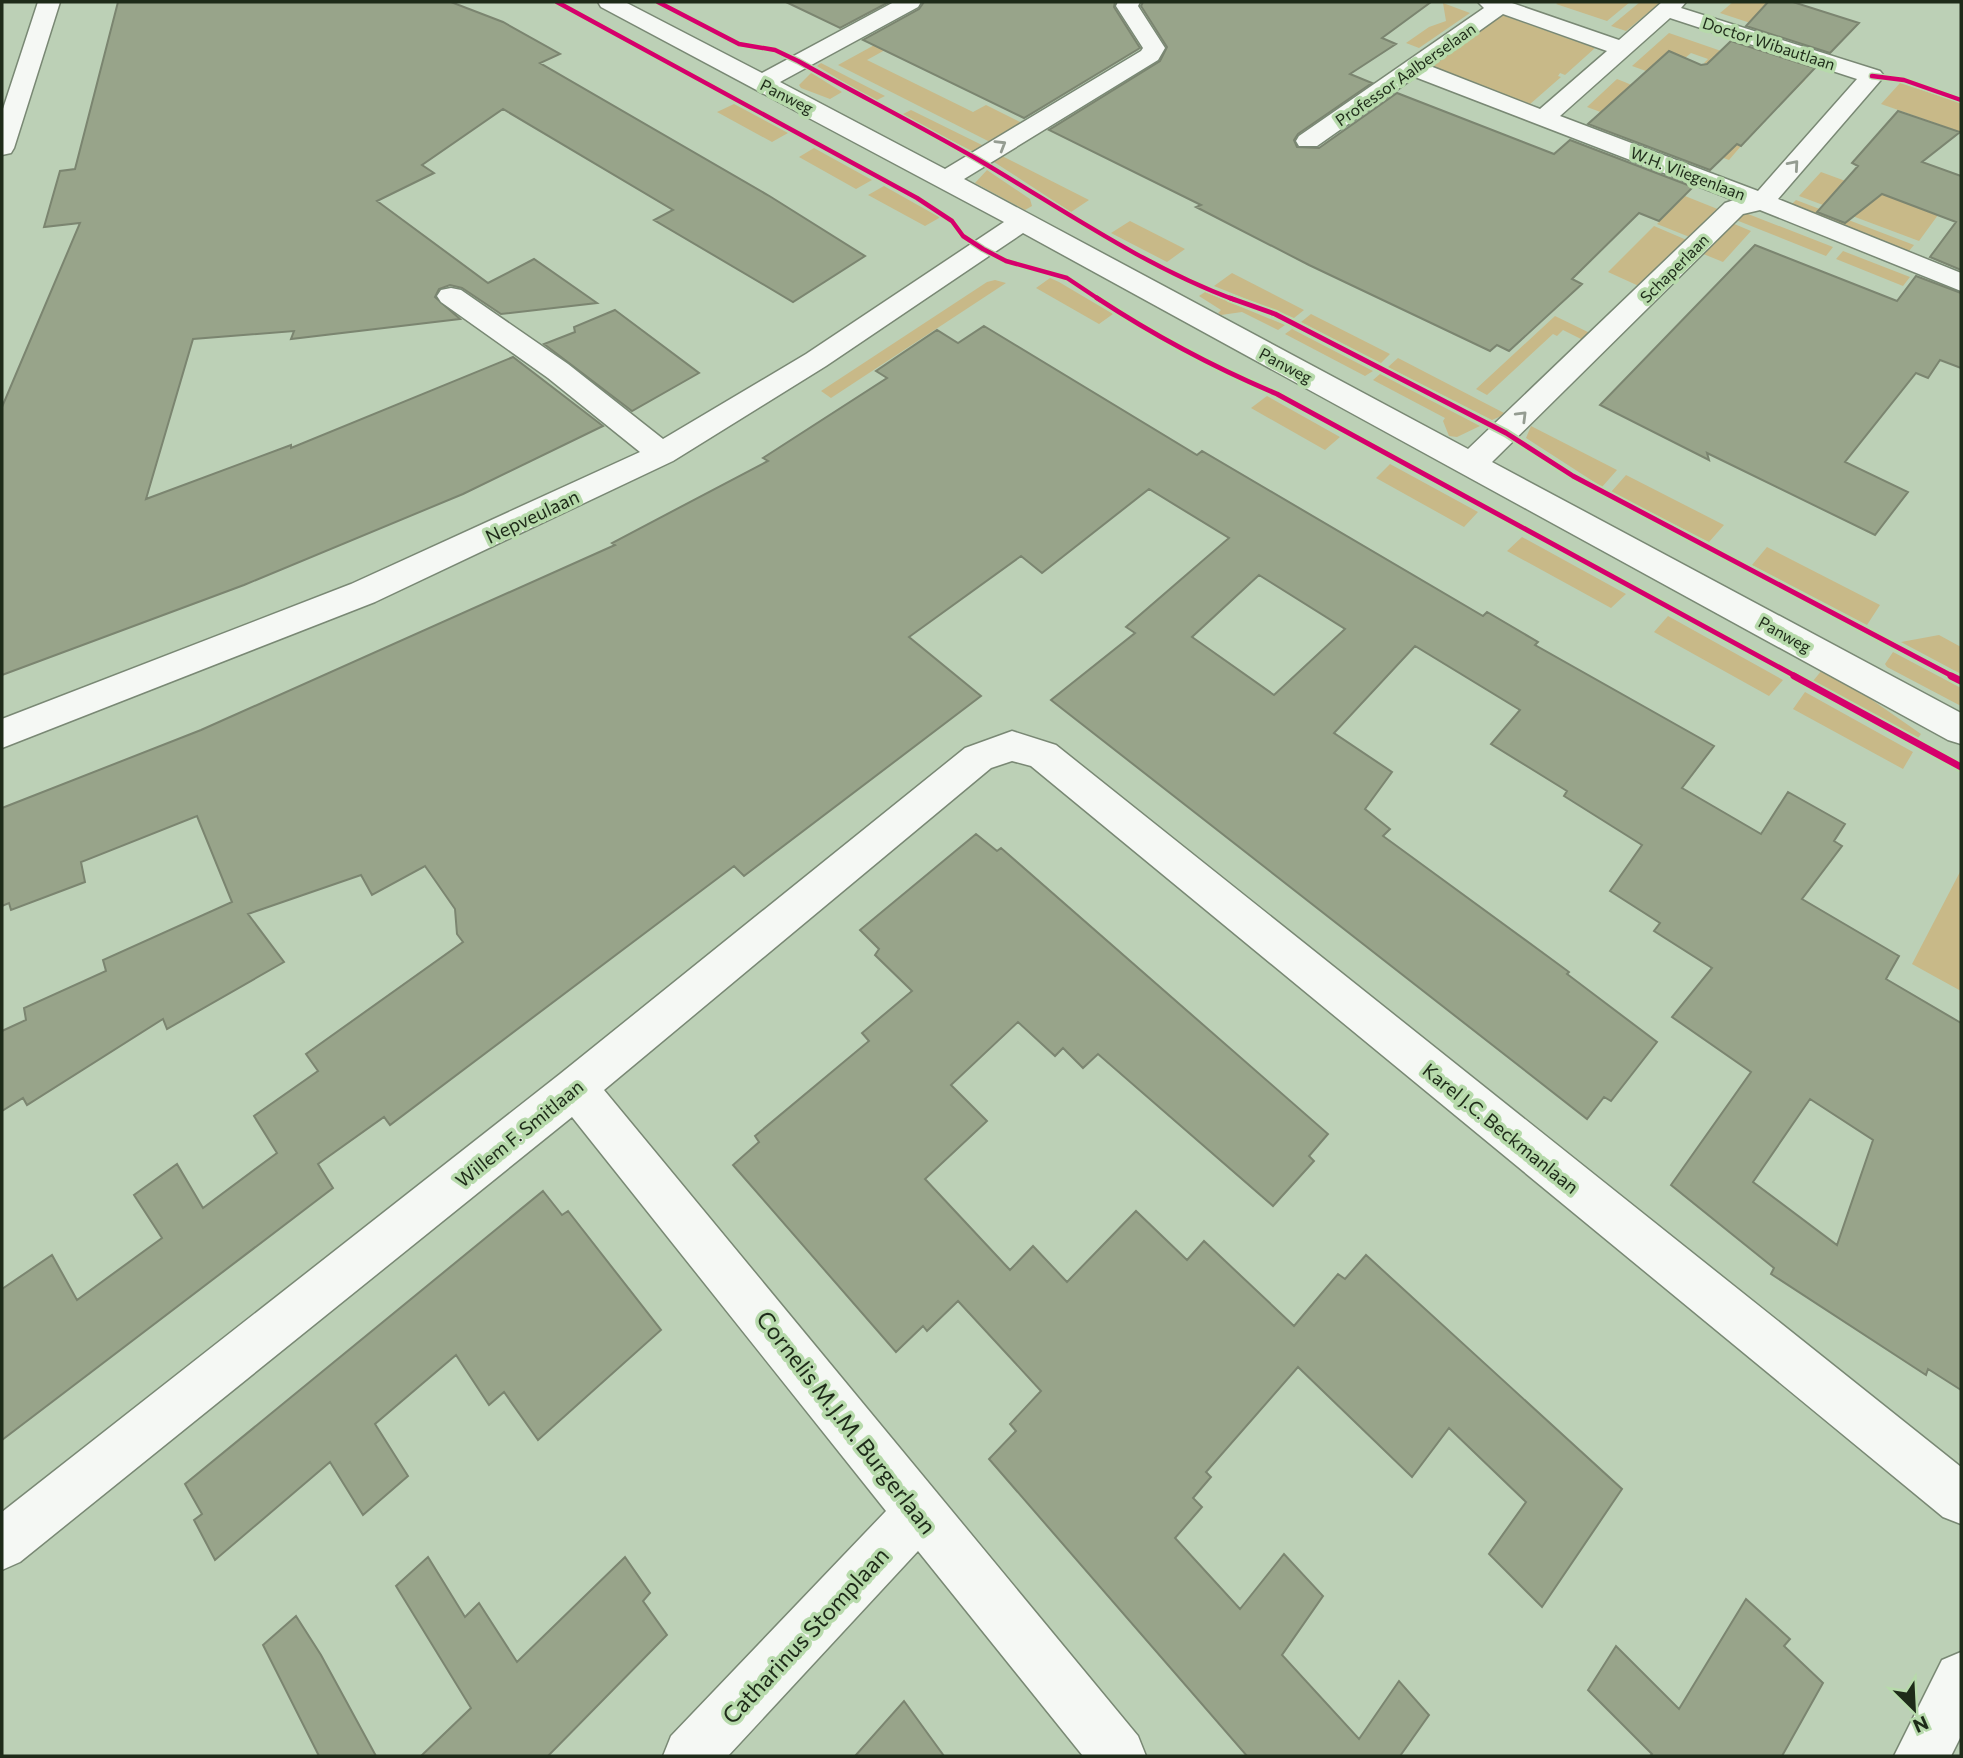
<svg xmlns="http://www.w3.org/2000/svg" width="1963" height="1758" font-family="Commissioner,sans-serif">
  <rect width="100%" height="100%" fill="#bcd0b6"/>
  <path fill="#c8b988" d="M1559,2H1630L1607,21L1556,4Z
    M1640,2H1661L1626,31L1611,26Z
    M1733,2H1770L1763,8L1781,33L1720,13Z
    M1443,3L1470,13L1419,48L1406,43L1429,27L1446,21Z
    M1502,15L1595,48L1565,75L1560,73L1558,76L1561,77L1529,105L1428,66Z
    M920,20L930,25L867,60L973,112L986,105L1024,124L992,143L838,65Z
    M1669,33L1805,80L1792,93L1704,63L1708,59L1691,53L1685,58L1669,51L1646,71L1632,66Z
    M821,63L885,96L875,101L817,66Z
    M811,73L813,74L842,92L830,99L801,88L799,85Z
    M1617,79C1661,95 1699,127 1741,146L1729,160L1587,107Z
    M1900,83L1961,103V132L1881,104Z
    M734,104L788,133L772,142L717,112Z
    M911,110L986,147L972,151L901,115Z
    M814,148L872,180L856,189L799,157Z
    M1000,155L1089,200L1071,212L994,162Z
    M987,170L1030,199L1032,206L1025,210L975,183Z
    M1821,172L1938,215L1919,241L1799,196Z
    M884,186L939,217V218L925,226L868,195Z
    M1685,196L1720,210L1692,238L1657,224Z
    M1796,200L1914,245L1909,251L1790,206Z
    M1743,212L1833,247L1826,256L1736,220Z
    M1130,221L1185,249L1167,262L1111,233Z
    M1732,223L1751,231L1723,262L1701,253Z
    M1654,226L1689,241L1641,287L1608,272Z
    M1843,251L1910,277L1903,286L1836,259Z
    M1232,273L1304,310L1294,318L1214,286Z
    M1050,278L1059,282L1113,314L1099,324L1036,288Z
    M995,280L1006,283L831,398L821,391L987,282Z
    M1205,292L1285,325L1278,330L1242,312L1221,315L1218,313L1221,310L1199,296Z
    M1311,314L1390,354L1381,363L1301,322Z
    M1555,316L1592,334L1585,341L1563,330L1557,336L1553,334L1487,395L1476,389Z
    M1292,329L1373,371L1365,376L1285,334Z
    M1398,358L1506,414L1492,420L1388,367Z
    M1380,374L1480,426L1457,437L1449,436L1443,421L1445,418L1373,380Z
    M1267,396L1340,437L1325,450L1251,408Z
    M1531,426L1617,470L1602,487L1526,438Z
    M1390,464L1478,512L1464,527L1376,478Z
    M1626,475L1724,525L1709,542L1611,492Z
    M1522,537L1626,594L1611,608L1507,551Z
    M1767,547L1880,605L1867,625L1752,565Z
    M1668,616L1783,680L1769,696L1654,632Z
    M1939,635L1961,647V674L1901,642Z
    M1893,652L1961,688V706L1887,667L1885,664Z
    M1822,670L1839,677L1921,734L1918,738L1813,681Z
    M1805,692L1913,752L1903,769L1793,709Z
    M1961,870V991L1912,964Z"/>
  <path fill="#98a48a" stroke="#7b8570" stroke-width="2" fill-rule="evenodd" d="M118,2H451L503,22L560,54L540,63L771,197L865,256L793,302L654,220L673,210L503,109L422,165L434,173L377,201L488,283L534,259L597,303L501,314L462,288L450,285L439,289L435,297L460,319L291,339L294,331L193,339L146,499L291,445V448L513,357L603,426L463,494L244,585L2,675V407L80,223L44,227L60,171L75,169Z
    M786,2H889L840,28Z
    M924,2H1115L1114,7L1140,48L1024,118L863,40L919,9Z
    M1143,2H1431L1382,38L1396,44L1350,74L1372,83L1298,134L1294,140L1297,147L1319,148L1397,93L1554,154L1570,140L1693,187L1659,221L1639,213L1572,279L1582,284L1509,351L1497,345L1490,351L1309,265L1196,207L1201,205L1049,130L1160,61L1167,47L1141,6Z
    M1768,2H1793L1859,23L1830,53L1746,26Z
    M1731,41L1815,68L1741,146L1737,144L1710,170L1588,124L1669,51L1701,65L1707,64Z
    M1898,111L1960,132L1922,162L1961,176V270L1930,257L1956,222L1882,194L1845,223L1817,212L1858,166L1852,163Z
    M1755,245L1897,301L1916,276L1961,293V368L1940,360L1928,378L1916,373L1845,462L1908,492L1875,535L1707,453L1709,460L1600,405Z
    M615,310L699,373L632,411L544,344L575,332L574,327Z
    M984,326L1197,455L1202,451L1483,616L1487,612L1538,642L1535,645L1714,746L1682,788L1761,834L1788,792L1845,824L1834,841L1842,846L1802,899L1899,956L1886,979L1961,1023V1390L1928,1369L1926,1375L1771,1274L1774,1268L1671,1185L1751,1072L1672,1017L1712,968L1654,931L1660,923L1610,891L1642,845L1564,796L1567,791L1491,744L1520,710L1415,646L1334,733L1392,772L1365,809L1390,829L1383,836L1569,972L1567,974L1657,1042L1611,1101L1604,1097L1587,1119L1051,700L1135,633L1126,627L1229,538L1149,489L1042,573L1021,556L909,637L981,696L744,876L734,866L390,1125L384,1117L318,1164L333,1188L2,1440V1289L52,1255L77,1300L162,1238L134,1195L177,1164L203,1208L277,1153L254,1116L318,1071L306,1054L463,942L457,934L455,909L425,866L372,895L361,875L248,914L284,962L167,1029L163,1019L27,1105L23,1098L2,1111V1031L26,1020L24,1008L106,971L103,960L232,902L197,816L81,862L85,882L11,910L9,903L2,906V808L201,730L615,545L612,543L768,461L763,458L887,378L876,371L937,330L958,343ZM1259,575L1345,629L1274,695L1192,637ZM1810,1099L1873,1140L1837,1245L1753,1182Z
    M976,834L997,851L1001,848L1328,1134L1309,1156L1314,1161L1273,1206L1098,1054L1083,1068L1063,1048L1055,1056L1018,1022L951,1085L987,1121L925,1179L1010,1270L1033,1246L1067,1282L1136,1211L1187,1260L1204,1241L1294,1326L1338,1274L1345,1279L1366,1255L1622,1489L1542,1607L1489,1554L1526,1502L1449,1428L1412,1477L1298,1367L1206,1472L1211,1477L1193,1498L1202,1507L1175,1538L1240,1609L1284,1554L1323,1596L1282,1655L1359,1739L1399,1681L1429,1715L1400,1756H1247L989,1459L1016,1431L1010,1424L1041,1391L958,1301L927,1331L923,1326L896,1352L733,1165L759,1142L755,1136L869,1041L862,1033L912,991L875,955L879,949L860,930Z
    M543,1191L562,1215L568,1211L661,1330L538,1440L504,1392L489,1405L456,1355L375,1424L408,1476L363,1515L330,1462L215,1560L194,1520L202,1514L185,1484Z
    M428,1557L465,1617L479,1603L517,1662L625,1557L650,1593L643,1601L667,1635L548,1756H421L471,1708L396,1586Z
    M1746,1599L1790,1639L1784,1646L1823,1683L1782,1756H1650L1652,1754L1588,1690L1616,1646L1679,1709Z
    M296,1616L321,1655L376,1756H319L263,1645Z
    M904,1701L944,1756H855Z"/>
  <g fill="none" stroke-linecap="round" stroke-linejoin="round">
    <defs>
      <path id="minor" d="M38,2H60L14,148L11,153L2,155V112Z
        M598,2H625L762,73L894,2H921L918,7L780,82L945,169L1141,51L1143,48L1116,6L1118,2H1140L1138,6L1165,48L1158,60L964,179L1468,449L1725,203L1734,200L1415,77L1317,146H1299L1296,141L1299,136L1484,8L1478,2H1509L1619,40L1662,2H1686L1681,8L1880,71L1884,76L1880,81L1778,199L1961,273V291L1760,210L1743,214L1492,462L1961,713V744L1948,740L1023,233L826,366L673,461L375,602L2,748V719L351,584L640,452L548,378L441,302L437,296L441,290L451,288L461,290L568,364L663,439L806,354L1004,222L601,7ZM1503,14L1607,51L1540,109L1430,66ZM1670,18L1857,79L1758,191L1560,116Z
        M1012,731L1056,745L1961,1467V1524L1943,1517L1031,766L1012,761L991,768L604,1090L1138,1736L1146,1756H1083L918,1551L728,1756H663L671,1736L886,1511L572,1117L20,1562L2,1570V1512L560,1074L965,748Z
        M1961,1652V1736L1951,1756H1894L1942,1660Z"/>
    </defs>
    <use href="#minor" stroke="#798874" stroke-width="3"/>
    <use href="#minor" fill="#f5f8f4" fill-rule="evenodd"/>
    <defs>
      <path id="cycleway-far2" d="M557,2L917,198L952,221L963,236L983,249L1006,261L1067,278L1100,300
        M658,2L739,44L775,50L798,61C857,94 918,125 977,159C1061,208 1143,266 1235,300
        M1872,76L1904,80L1961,100"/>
      <path id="cycleway-far1" d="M1097,298C1155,336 1213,367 1277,394L1797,677
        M1230,298L1275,314L1506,433L1573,476L1954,677"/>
      <path id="cycleway" d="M1794,676L1961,767
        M1951,676L1961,681"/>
    </defs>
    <use href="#cycleway-far2" stroke="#b7daab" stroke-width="7"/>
    <use href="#cycleway-far1" stroke="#b7daab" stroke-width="9"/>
    <use href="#cycleway" stroke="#b7daab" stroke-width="11"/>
    <use href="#cycleway-far2" stroke="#d6006c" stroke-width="4.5"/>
    <use href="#cycleway-far1" stroke="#d6006c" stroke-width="5"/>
    <use href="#cycleway" stroke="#d6006c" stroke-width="7"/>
  </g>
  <defs><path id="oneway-chevron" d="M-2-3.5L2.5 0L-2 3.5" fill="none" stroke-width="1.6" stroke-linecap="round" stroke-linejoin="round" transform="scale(1.75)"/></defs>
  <g stroke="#949c91">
    <use href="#oneway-chevron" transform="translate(1001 145) rotate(-31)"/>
    <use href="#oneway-chevron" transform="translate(1794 165) rotate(-49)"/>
    <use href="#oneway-chevron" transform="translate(1522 416) rotate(-45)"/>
  </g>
  <g text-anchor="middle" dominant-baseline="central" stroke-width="7" stroke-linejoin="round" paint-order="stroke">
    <g font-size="16" fill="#1e2b19" stroke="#b7daab">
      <text transform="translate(1769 43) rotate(18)">Doctor Wibautlaan</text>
      <text transform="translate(1405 74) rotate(-35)">Professor Aalberselaan</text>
      <text transform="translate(787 96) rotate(27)">Panweg</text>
      <text transform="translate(1688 173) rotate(21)">W.H. Vliegenlaan</text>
      <text transform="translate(1674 268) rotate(-45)">Schaperlaan</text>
      <text transform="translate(1286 365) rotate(28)">Panweg</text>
      <text transform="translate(1785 634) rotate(29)">Panweg</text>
    </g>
    <g font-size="19" fill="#1e2b19" stroke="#b7daab">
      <text transform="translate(532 516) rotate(-25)">Nepveulaan</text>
      <text transform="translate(1501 1128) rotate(39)">Karel J.C. Beckmanlaan</text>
      <text transform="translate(519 1133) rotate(-39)">Willem F. Smitlaan</text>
    </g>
    <g font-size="23" fill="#1e2b19" stroke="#b7daab">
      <text transform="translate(847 1422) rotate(52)">Cornelis M.J.M. Burgerlaan</text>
      <text transform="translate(805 1635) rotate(-47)">Catharinus Stomplaan</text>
    </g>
  </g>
  <rect width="1963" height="1758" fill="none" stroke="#1e2b19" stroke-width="7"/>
  <g transform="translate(1914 1709) rotate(156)" stroke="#b7daab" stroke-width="5" paint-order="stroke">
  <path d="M0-5L12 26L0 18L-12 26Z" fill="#1e2b19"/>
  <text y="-10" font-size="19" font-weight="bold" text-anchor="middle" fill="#1e2b19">N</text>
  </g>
</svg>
